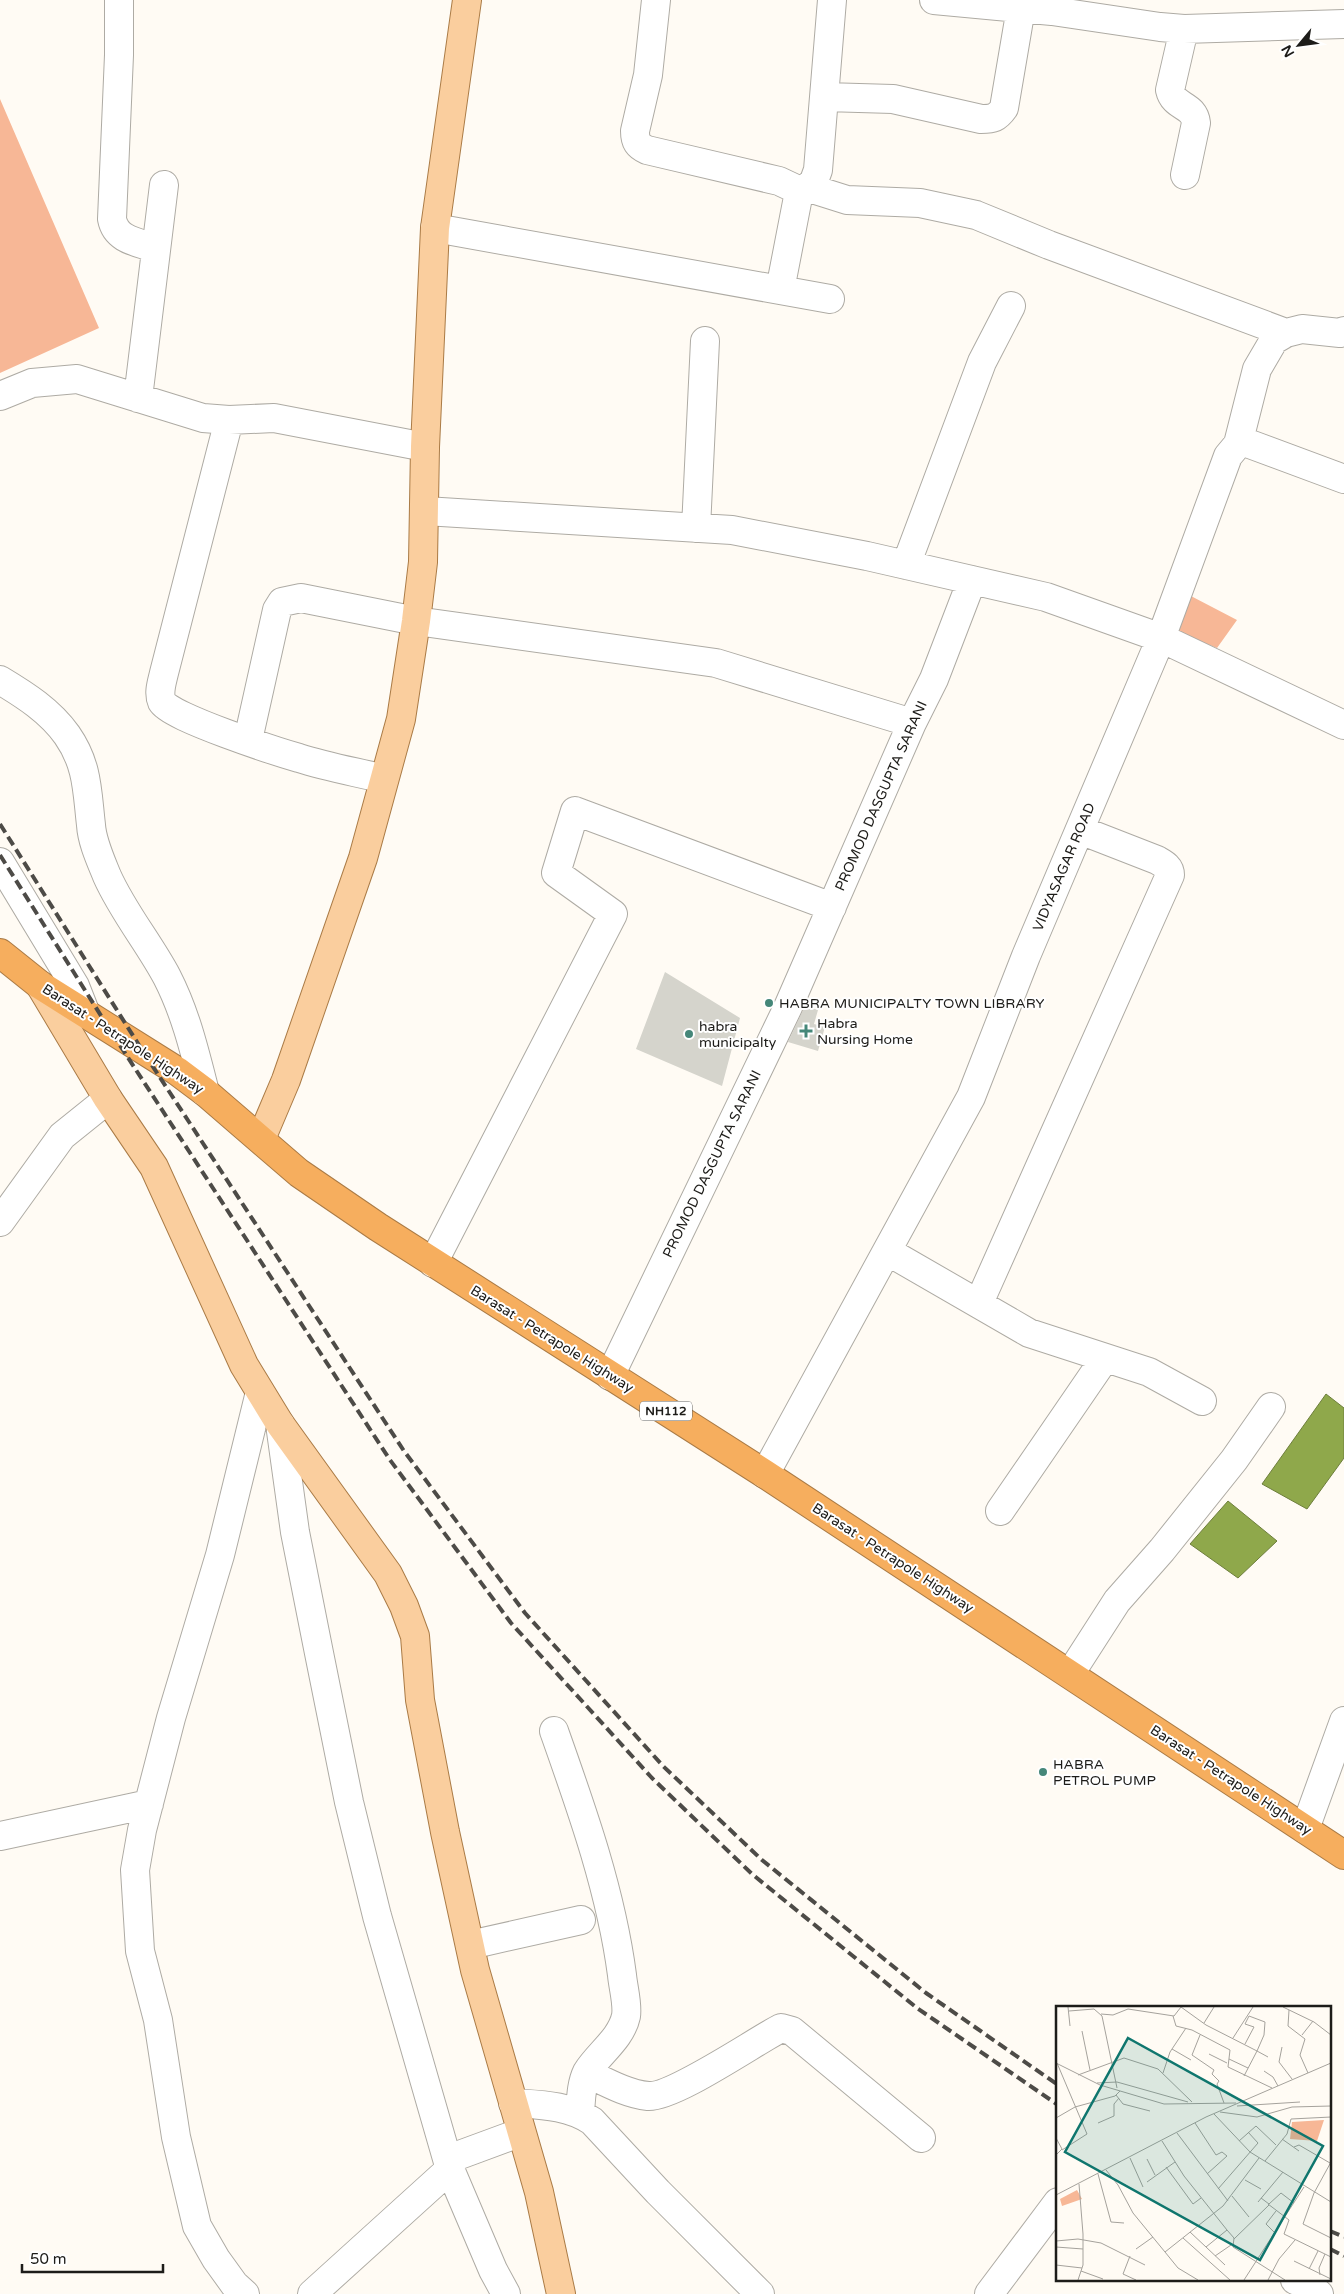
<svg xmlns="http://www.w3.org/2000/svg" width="1344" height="2294" font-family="'Varela Round',sans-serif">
  <rect width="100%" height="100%" fill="#fffbf4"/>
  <path fill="#f7b796" d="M0,99L99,328L0,373Z
    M1189,595L1237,620L1217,648L1170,629Z"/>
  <path fill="#8fa84b" stroke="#6d7e3c" d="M1326,1394L1344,1408V1458L1307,1509L1262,1484Z
    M1228,1501L1277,1541L1238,1578L1190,1544Z"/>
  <path fill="#d5d4cc" d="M665,972L740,1018L722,1086L636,1049Z
    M805,1006L818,1010L814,1024L825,1027L818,1051L788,1042Z"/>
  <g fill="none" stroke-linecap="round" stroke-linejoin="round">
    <defs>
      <path id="minor" d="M119,0V55L112,219C116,240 137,242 155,248
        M656,0L648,75L635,131C635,142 638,146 647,150L779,181L796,189L798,197L780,290
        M934,0L1052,11L1160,27L1184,29L1344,24
        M1184,29L1170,90C1174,108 1194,104 1196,123L1185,175
        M825,97L893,99L981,119C993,119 997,118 1004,108L1021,8
        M809,188L847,200L920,203L976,215L1049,245L1286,333
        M798,197L814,181L818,170L832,0
        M435,228L830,299
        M0,396L32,383L77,379L203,418L229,420L274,418L425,447
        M138,398L164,185
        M229,420L164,673C162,682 158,693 162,702C170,717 278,752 299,758C327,767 356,772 384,779
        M1238,444L1257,369L1274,340L1286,333L1302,329L1340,333L1344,331
        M425,511L732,530L867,556L1046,597L1161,638L1344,725
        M696,528L705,341
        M906,565L982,362L1011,306
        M0,680C25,695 50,711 67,735C88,765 87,791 91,825C92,842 101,861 107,876C123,912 149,943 167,977C186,1014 195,1053 205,1092
        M248,740L277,610L282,602L301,598L416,621L716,663L912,723
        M0,862L75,986L86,1014
        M0,1222L62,1136L108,1099
        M887,1251L1029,1333L1149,1372L1202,1401
        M433,1263L613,914L556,873L575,811L832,907
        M979,1303L1170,875C1170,867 1164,864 1157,860L1080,830
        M610,1376L788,1007L912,723L934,679L972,580
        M280,1424L295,1532L319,1653L349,1802L377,1916L450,2169L493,2270L506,2294
        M765,1474L971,1097L1026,956L1161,638L1228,456L1238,444L1247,443L1344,479
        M1000,1511L1105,1358
        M1070,1674L1117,1601L1162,1550L1234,1460L1271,1407
        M554,1731C582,1810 611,1891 622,1975C623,1987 628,2004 626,2016C621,2039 598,2054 587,2072C581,2084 581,2100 580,2113
        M1305,1829L1344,1721
        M0,1836L149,1804
        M470,1945L581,1920
        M587,2073C606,2082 627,2094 648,2096C673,2098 754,2042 781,2028L792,2031L921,2138
        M513,2103C541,2105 568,2105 592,2121L658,2192L760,2294
        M1295,2280L1310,2287L1319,2294
        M245,2294L234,2284L216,2259L197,2226L176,2137L158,2020L140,1951L135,1870L142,1830L171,1718L220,1555L260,1392
        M312,2294L450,2169L454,2157L511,2136
        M989,2294L1058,2202"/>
      <path id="major" d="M40,985L108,1099L154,1167L244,1365L280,1424L388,1574L404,1606L415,1636L420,1700L445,1832L475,1970L539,2192L561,2294
        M261,1139L286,1080L363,858L401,719L416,621L423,562L425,447L435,228L467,0"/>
      <path id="highway" d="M0,953L40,985L177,1071L205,1092L299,1173L378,1227L765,1474L1344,1855"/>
    </defs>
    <use href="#minor" stroke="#aeaba4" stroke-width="30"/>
    <use href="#major" stroke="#aa7b46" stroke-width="30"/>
    <use href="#highway" stroke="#aa7b46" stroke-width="30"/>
    <use href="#minor" stroke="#fff" stroke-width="28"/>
    <use href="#major" stroke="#face9e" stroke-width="28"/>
    <use href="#highway" stroke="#f6ae5e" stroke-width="28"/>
    <path stroke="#4d4b47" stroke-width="4" stroke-dasharray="10 5" stroke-linecap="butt" d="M0,824L142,1050L404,1451L525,1613L663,1766L762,1860L926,1993L1058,2085
      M0,855L110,1030L390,1460L511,1623L652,1778L752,1874L917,2008L1058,2105
      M1330,2231L1344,2237
      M1330,2249L1344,2256"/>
  </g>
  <g fill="#458779" stroke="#fff" stroke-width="2">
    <circle cx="769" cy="1003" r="5"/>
    <path d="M803.5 1023.5h5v5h5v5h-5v5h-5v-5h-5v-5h5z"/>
    <circle cx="689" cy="1034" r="5"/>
    <circle cx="1043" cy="1772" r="5"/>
  </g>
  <g text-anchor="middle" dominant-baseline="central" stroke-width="4" stroke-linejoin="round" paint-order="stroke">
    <rect fill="#fff" stroke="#61605e" stroke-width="1" x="640" y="1401.5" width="52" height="19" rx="4"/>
    <g font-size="12" font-weight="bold" fill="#1d1c19">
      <text x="666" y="1411">NH112</text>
    </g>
    <g font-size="14" fill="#1d1c19" stroke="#fff">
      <text transform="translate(881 796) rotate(-66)">PROMOD DASGUPTA SARANI</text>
      <text transform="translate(1064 867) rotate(-67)">VIDYASAGAR ROAD</text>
      <text transform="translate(123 1039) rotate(33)">Barasat - Petrapole Highway</text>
      <text transform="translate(712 1164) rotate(-64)">PROMOD DASGUPTA SARANI</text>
      <text transform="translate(552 1339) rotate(32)">Barasat - Petrapole Highway</text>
      <text transform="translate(893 1558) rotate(33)">Barasat - Petrapole Highway</text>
      <text transform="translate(1231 1780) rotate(33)">Barasat - Petrapole Highway</text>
    </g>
    <g font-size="14" fill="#1d1c19" stroke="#fff" text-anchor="start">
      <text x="779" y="1003">HABRA MUNICIPALTY TOWN LIBRARY</text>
      <text x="817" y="1023">Habra<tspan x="817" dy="16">Nursing Home</tspan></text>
      <text x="699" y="1026">habra<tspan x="699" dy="16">municipalty</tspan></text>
      <text x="1053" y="1764">HABRA<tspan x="1053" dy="16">PETROL PUMP</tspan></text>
    </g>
  </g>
  <g transform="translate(1056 2006)">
    <rect width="275" height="275" fill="#fffbf4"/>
    <path d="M268,114L261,135L234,133L236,116ZM21,184L26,193L6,200L4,193Z" fill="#f7b796"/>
    <path fill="none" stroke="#a5a29c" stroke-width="1" d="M12,1L14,20M125,1L150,19L201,45L188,70M227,1L258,16L275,29M233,4L232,20L249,33L244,49L252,67M13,5L38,3L46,10L61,82M45,8L57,9L72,3L118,10L125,1M117,10L120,20L136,24L174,44L172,61L216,82M148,17L158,1M26,25L34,64M144,29L136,49L158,64L156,68L163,75L161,78L168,97M246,29L257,15M177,32L197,1M189,38L198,21L189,18L193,10L209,16L208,29L201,45L212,51M226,41L223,56L236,73M116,43L135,54M153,48L171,57M173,53L192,62M0,57L44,79L108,98L180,97M1,57L31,128L6,144M208,65L217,71L222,80M107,67L114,46L130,22M22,69L68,52L102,63L136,96M41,77L61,76L132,96M60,89L67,98L94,105M181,100L244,96M164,106L201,111L236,101L275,100M158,108L194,146L275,196M0,112L19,101L59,90L64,85M42,117L58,110V98L63,92M139,117L160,149L166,146L171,150L151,168M121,127L172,195M0,132L6,143L0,149M226,133L243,145M106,135L128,170L171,224L150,241L134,226M183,135L200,120L220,139M238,141L243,139L274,157M74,152L87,181M91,153L99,169M209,155L231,128L235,113L275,111M110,161L137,198L145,192M50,164L62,179L77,207L109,246L167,200L203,152M42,168L55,216L68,217M189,174L205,183M91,176L119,156M162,183L202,137L192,126M258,187L247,218L275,232M258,187L275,156M0,189L150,111L275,57M176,190L193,211M205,192L213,198L225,187L238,197M0,195V243M202,196L227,166M212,198L233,214L228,228L275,251M171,224L178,232L177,241L229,274M218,226L210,218L220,205M127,232L174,274M178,233L213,199M0,235L22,233L45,237L89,259M0,241L27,243M150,241L169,259M80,243L97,231M109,246L122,262L142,274M74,250L67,268L80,274M159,250L175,239M238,255L275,273M0,259L26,262M253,263L262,245M25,265L47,273M264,269L263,262L269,248M22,274L27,259V228L23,178M188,274L248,181M212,274L223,253L239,234"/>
    <path fill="#0f766e" fill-opacity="0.15" stroke="#0f766e" stroke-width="2.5" d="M72,32L267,140L204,254L9,146Z"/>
    <rect width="275" height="275" fill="none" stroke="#1d1c19" stroke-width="2.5"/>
  </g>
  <g transform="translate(1299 45) rotate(241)" stroke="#ffffff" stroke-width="4" paint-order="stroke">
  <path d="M0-4L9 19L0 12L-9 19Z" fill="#1d1c19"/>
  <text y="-8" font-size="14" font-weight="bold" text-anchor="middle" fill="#1d1c19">N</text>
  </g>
  <path d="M22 2264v8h141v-8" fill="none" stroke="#1d1c19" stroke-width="2.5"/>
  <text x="30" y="2264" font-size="15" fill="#1d1c19" stroke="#ffffff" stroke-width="4" paint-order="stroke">50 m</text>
</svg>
